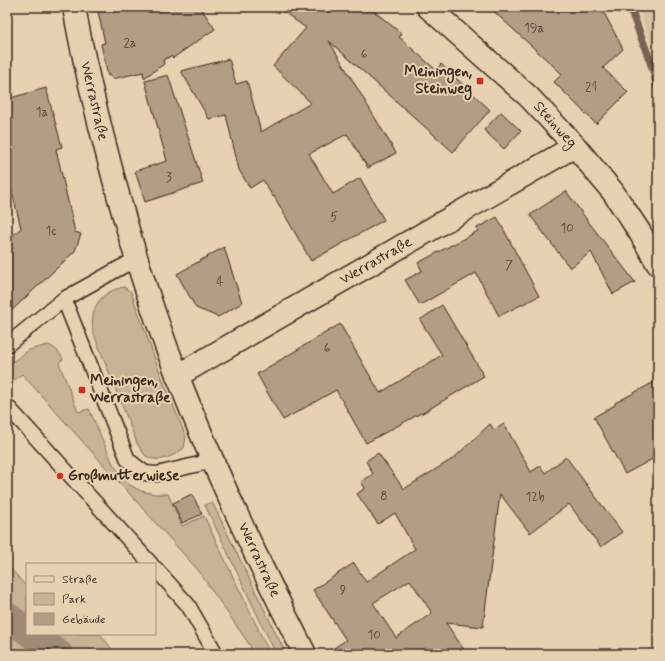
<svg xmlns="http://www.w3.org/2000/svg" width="665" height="661" font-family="Mynerve,sans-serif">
  <rect width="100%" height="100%" fill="#e8d1b1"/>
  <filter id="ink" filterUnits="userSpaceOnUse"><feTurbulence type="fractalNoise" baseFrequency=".025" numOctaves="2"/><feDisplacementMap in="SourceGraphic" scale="8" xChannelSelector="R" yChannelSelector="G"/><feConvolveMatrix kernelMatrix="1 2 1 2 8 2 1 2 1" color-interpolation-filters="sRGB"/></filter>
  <g filter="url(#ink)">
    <path fill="#d8c2a4" d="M638,7H658V66Z"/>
    <path fill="#c9b397" stroke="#826e5a" d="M124,287L131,292L160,373L186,437L184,448C174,456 159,464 146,456C143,453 139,447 137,443L93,332C90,308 99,292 124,287Z
      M48,345C56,348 59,352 63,359L59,363L78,412L89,409L113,464L128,484L141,491L155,494H168L182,526L204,516L270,654H245L251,647L198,570L22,374L7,387V366L29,350Z
      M212,502L286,654H276L205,505Z
      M7,565L27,587V634H100L116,654H7Z"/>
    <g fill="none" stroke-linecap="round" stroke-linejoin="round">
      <path stroke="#776452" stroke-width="8" d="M630,7L653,69L658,89"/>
      <path stroke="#9f8b74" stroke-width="28" d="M7,616L27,631
        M31,634L59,654"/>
    </g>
    <path fill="#b29e84" stroke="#3b2a1e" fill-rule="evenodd" d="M97,7H200L215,29L173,58L171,56L163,60L164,64L144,78L143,72L112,79L111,75L108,76L101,44L105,43Z
      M277,7H369L402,34L399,37L436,70L441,64L490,110L453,152L329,41L396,153L368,168L347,134L309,154L333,194L360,178L384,220L311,261L274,196L273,197L263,180L250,188L239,170L226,115L209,119L181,71L229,59L236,84L247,81L261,132L311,103L273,66L306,28Z
      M489,7H601L623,49L603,68L628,92L596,124L554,82L562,74Z
      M168,75L203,183L145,202L135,171L167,161L145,81Z
      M46,88L62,147L56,149L75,232L81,234L75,251L7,315V241L21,228L7,171V99Z
      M501,112L521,131L504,149L484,130Z
      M566,191L587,220L635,282L613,294L591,252L570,268L530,215Z
      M497,217L539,296L499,316L476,273L420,305L405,280L422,271L418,263L478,231L477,228Z
      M224,247L242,303L218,317L196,308L177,274Z
      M442,305L484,376L421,414V413L366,443L336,390L283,420L257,374L340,324L380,393L442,355L420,320Z
      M658,380V456L625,474L594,417L615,405V403Z
      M490,424L494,430L504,424L531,472L540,466L545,473L566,457L622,532L601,547L569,504L530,533L500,494L483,627L446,623L467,654H325L346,640L313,590L354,563L366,582L415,549L395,513L378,524L357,494L365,488L361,482L373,474L366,461L378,453L404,489L454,458ZM410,580L432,613L396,638L373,603Z
      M192,494L202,514L182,523L173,503Z"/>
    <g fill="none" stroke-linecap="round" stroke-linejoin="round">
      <defs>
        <path id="service" d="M64,299L128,460L145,473L157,474L212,461
          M7,345L64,299L136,259
          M7,406L151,564
          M155,568L188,605L216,654"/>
        <path id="minor" d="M428,7L529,97L575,146L613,192L639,231L658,264
          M177,376L575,146"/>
        <path id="tertiary" d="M74,7C84,64 98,120 113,176C131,244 152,312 178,377C215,472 259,564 305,654"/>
      </defs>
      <use href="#service" stroke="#3b2a1e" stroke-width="17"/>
      <use href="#minor" stroke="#3b2a1e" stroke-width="25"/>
      <use href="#tertiary" stroke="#3b2a1e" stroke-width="25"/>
      <use href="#service" stroke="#e8d1b1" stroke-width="14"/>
      <use href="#minor" stroke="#e8d1b1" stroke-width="22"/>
      <use href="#tertiary" stroke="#e8d1b1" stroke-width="22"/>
    </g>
  </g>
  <g fill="#c8321e" stroke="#e8d1b1" stroke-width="1.5">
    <rect x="476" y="77" width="8" height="8" rx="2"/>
    <rect x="78" y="386" width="8" height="8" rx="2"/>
    <circle cx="60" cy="476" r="4"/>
  </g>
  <g text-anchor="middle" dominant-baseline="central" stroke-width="4" stroke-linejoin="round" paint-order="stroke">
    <g font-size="13" fill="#594738">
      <text x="534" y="28">19a</text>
      <text x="130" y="43">2a</text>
      <text x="364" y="54">6</text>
      <text x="591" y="87">21</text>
      <text x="42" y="112">1a</text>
      <text x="169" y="177">3</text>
      <text x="334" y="217">5</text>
      <text x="567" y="228">10</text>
      <text x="51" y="231">1c</text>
      <text x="509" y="265">7</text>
      <text x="220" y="282">4</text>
      <text x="327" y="348">6</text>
      <text x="384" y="496">8</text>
      <text x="535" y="497">12b</text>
      <text x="343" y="590">9</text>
      <text x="374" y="635">10</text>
    </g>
    <g font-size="15" font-weight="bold" fill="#3b2a1e" stroke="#e8d1b1" text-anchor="start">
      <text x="472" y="72" text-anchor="end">Meiningen,<tspan x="472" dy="17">Steinweg</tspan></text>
      <text x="90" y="381">Meiningen,<tspan x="90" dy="17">Werrastraße</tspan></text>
      <text x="68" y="476">Großmutterwiese</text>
    </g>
    <g font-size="15" fill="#3b2a1e" stroke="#e8d1b1">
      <text transform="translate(94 101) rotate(77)">Werrastraße</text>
      <text transform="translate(555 125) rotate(48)">Steinweg</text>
      <text transform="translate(376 261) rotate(-30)">Werrastraße</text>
      <text transform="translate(259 560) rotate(65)">Werrastraße</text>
    </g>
  </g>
  <rect width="665" height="661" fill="none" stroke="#e8d1b1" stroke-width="24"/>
  <rect x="12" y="12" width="641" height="637" fill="none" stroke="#3b2a1e" stroke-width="1.5" filter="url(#ink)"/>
  <rect x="26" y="563" width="130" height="72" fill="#e8d1b1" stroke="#a38e76"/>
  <rect x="34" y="576" width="20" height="6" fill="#e8d1b1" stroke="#a38e76"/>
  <text x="62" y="583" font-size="12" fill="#3b2a1e">Straße</text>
  <rect x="34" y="593" width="20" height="12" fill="#c9b397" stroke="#a38e76"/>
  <text x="62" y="603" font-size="12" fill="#3b2a1e">Park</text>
  <rect x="34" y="613" width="20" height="12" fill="#b29e84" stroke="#a38e76"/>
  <text x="62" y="623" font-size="12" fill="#3b2a1e">Gebäude</text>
</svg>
